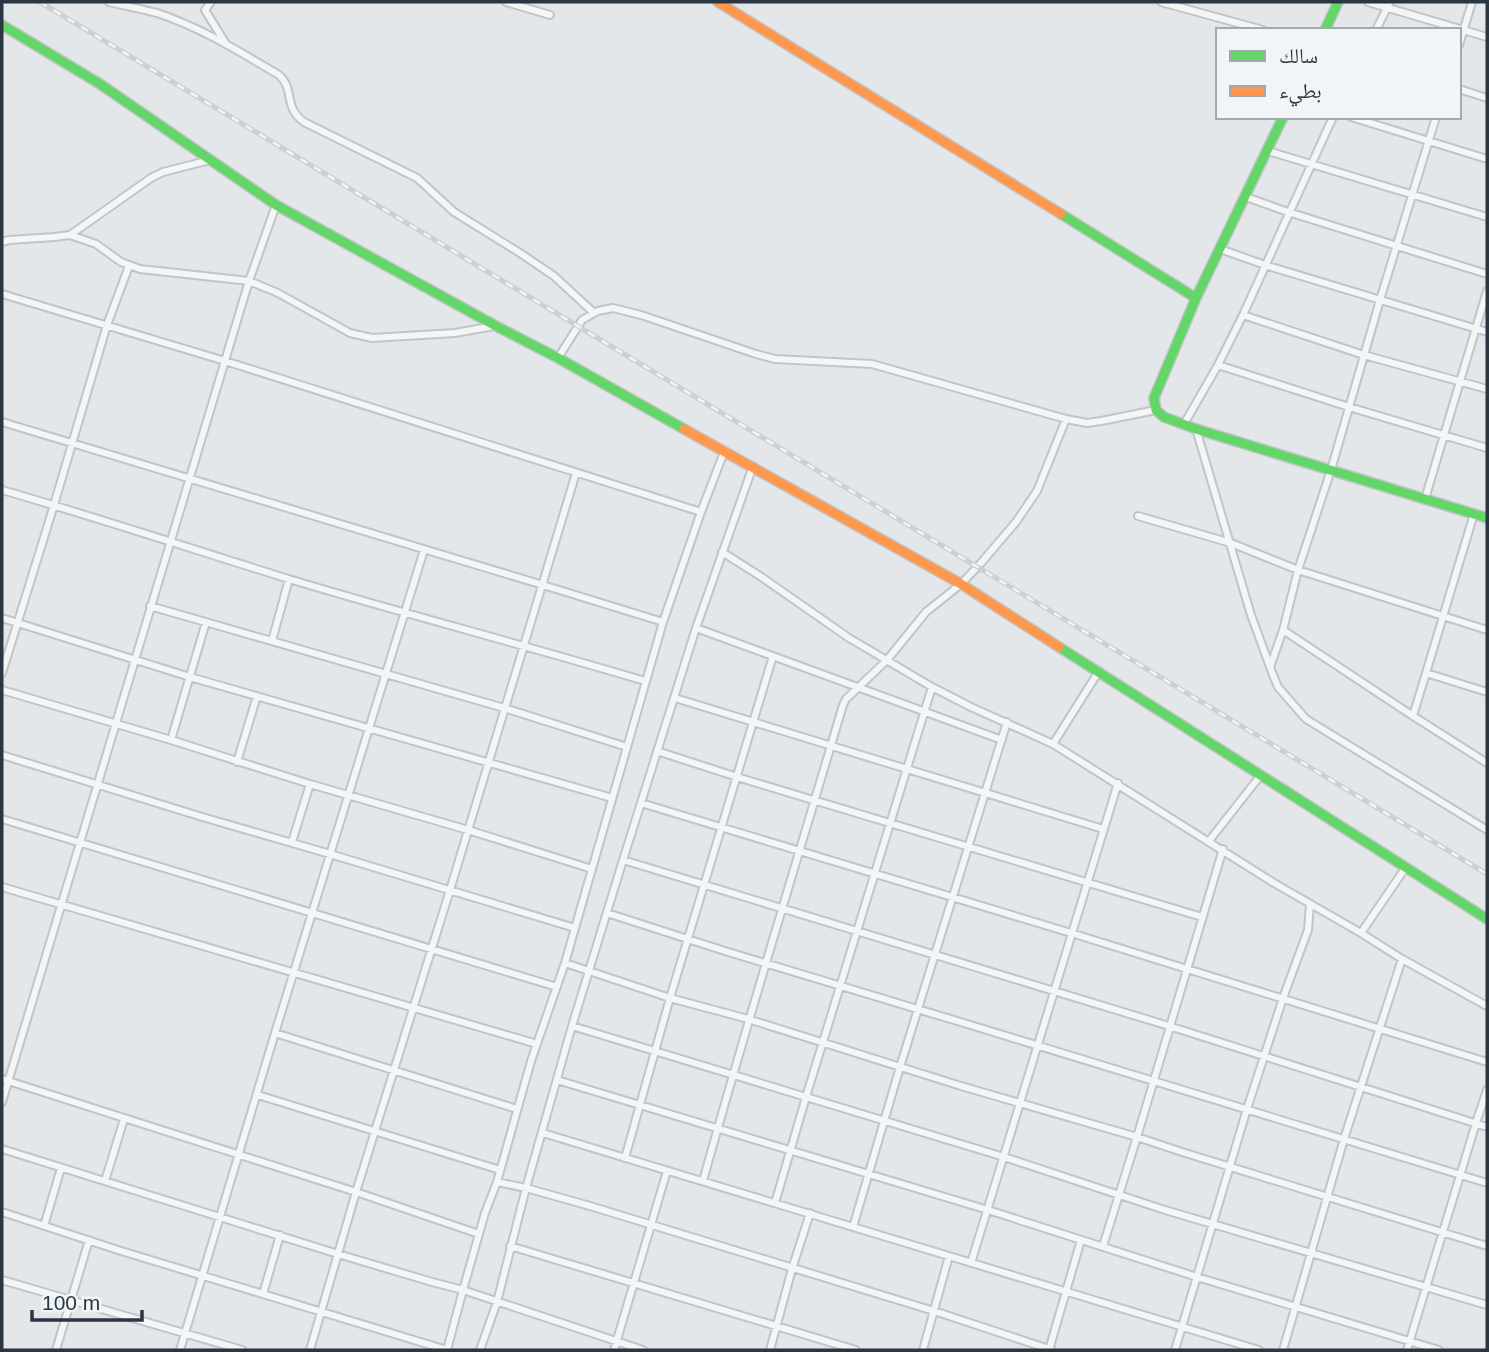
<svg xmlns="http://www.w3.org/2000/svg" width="1489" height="1352" font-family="Helvetica,'Noto Naskh Arabic',sans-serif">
  <rect width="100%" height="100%" fill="#e4e7e9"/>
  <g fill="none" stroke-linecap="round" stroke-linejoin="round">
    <defs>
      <path id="street" d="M109,2C125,6 142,9 157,13C200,27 240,52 279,75C295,89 283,107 304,122L417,178L454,212L520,253L554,276L594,313
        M211,2L205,10L226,44
        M506,2L550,15
        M1161,2L1263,30
        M1368,2L1487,37
        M1376,30L1390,2
        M1459,45L1472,2
        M1459,89L1487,98
        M1351,117L1487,159
        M1268,151L1487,217
        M1246,197L1288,212L1487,274
        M70,235L96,244L121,262L140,269L249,281L278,293L350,333L372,338L455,333L494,326
        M2,242L9,240L54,237L70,235L151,178L163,172L210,160
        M1220,249L1265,265L1487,332
        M2,294L225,361L701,512
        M1243,315L1364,355L1487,389
        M558,358L582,320L598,311L613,308L641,315L756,354L775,359L872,364L1066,419L1087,423L1101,421L1156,410
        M1218,365L1349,407L1487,448
        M2,422L543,585L663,622
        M1184,424L1218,365L1243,315L1333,117
        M1196,429L1251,615L1273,675L1278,687L1306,719L1487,830
        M2,490C99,518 195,550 292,580C409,615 528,646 645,681
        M1425,499L1487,291
        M1138,516L1231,543L1298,570L1487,630
        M722,552L760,576L849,638L932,687L971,707L1053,744L1274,883L1361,933L1402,959L1487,1006
        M150,606L504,708L627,747
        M2,618L190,677L612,798
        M696,628L1002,740
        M1283,630L1413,716L1487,763
        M272,641L289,579
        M1270,667L1283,630L1298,570L1331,470L1380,300L1436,117
        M2,673L54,505L107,325L129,266
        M1426,673L1487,692
        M2,690L171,740L310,784L468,830L592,869
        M675,698L1103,829
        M1413,716L1474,514
        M171,740L206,622
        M1053,744L1099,671
        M657,751L737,777L1202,917
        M2,755L199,816L330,854L575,928
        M237,762L257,696
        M641,803L1071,933L1487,1062
        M2,819C187,875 372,931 557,987
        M1209,841L1260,776
        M292,842L310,784
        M623,860L1169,1026L1487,1127
        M2,887L537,1044
        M607,913L728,952L977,1027L1487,1183
        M1361,933L1406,867
        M565,963L670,998L748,1019L961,1086L1137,1137L1182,1152L1487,1246
        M572,1026L1004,1157L1165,1210L1487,1305
        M275,1033L517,1109
        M2,1079L356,1192L479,1234
        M557,1080L988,1210L1197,1277L1439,1350
        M258,1095L500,1170
        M2,1102L249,281L276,205
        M543,1133L1259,1350
        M2,1149L338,1254L432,1282L463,1290L643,1350
        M625,1158L670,998L773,656
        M105,1181L124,1119
        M703,1181C747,1022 796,864 843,705L846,699L887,660L926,612L961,584L981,563L1016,522L1037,491L1066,419
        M497,1182L526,1188L590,1206L934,1311L1052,1350
        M775,1203L806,1097L932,687
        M2,1212L118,1250L447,1350
        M44,1226L61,1168
        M853,1227L900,1067L1007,722
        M510,1246L856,1350
        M1103,1246L1137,1137L1223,849
        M971,1263L1118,783
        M2,1280L242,1350
        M263,1294L280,1235
        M56,1350L89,1240
        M180,1350L275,1033L424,550
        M310,1350L356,1192L450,890L576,473
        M447,1350L463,1290L485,1213L497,1182L531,1061L565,963L663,622L701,512L724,452
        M480,1350L497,1302L526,1188L572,1026L623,860L696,628L753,466
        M614,1350L667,1171
        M770,1350L792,1269L810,1213
        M923,1350L949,1256
        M1049,1350L1081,1240
        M1175,1350L1247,1109L1283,998L1308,930L1310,904
        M1283,1350L1344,1139L1402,959
        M1407,1350L1476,1123L1487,1090"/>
      <path id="fast" d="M2,25L100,84L276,205L496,326L558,358L684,429
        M1325,30L1338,2
        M1283,117L1196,298L1154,398L1156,410L1164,417L1196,429L1487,518
        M1061,214L1196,298
        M1059,647L1487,919"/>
      <path id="slow" d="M718,2L1061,214
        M684,429L961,584L1059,647"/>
    </defs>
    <use href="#street" stroke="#c2c5c7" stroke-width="10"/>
    <use href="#fast" stroke="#c2c5c7" stroke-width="12"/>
    <use href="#slow" stroke="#c2c5c7" stroke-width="12"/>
    <use href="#street" stroke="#f3f5f6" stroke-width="6"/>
    <use href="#fast" stroke="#63d668" stroke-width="9"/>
    <use href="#slow" stroke="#ff974d" stroke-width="9"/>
    <defs>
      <path id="rail" d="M40,2L1487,874"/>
    </defs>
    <use href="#rail" stroke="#cdcfd1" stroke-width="5"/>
    <use href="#rail" stroke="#f2f5f8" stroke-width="2.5" stroke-dasharray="8" stroke-linecap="butt"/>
  </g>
  <rect width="1489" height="1352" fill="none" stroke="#2a3743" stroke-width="7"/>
  <rect x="1216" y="28" width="245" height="91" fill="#f2f5f8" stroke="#a2a9b0" stroke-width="2"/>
  <rect x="1230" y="51" width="35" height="10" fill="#63d668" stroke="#a2a9b0" stroke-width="2"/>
  <text x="1279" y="63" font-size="21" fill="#2a3743">سالك</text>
  <rect x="1230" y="86" width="35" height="10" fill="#ff974d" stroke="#a2a9b0" stroke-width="2"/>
  <text x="1279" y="98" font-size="21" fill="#2a3743">بطيء</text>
  <path d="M32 1310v10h110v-10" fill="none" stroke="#2a3743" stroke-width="3.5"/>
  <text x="42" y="1310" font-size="21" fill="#2a3743" stroke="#f2f5f8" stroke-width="5" paint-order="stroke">100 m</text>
</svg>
